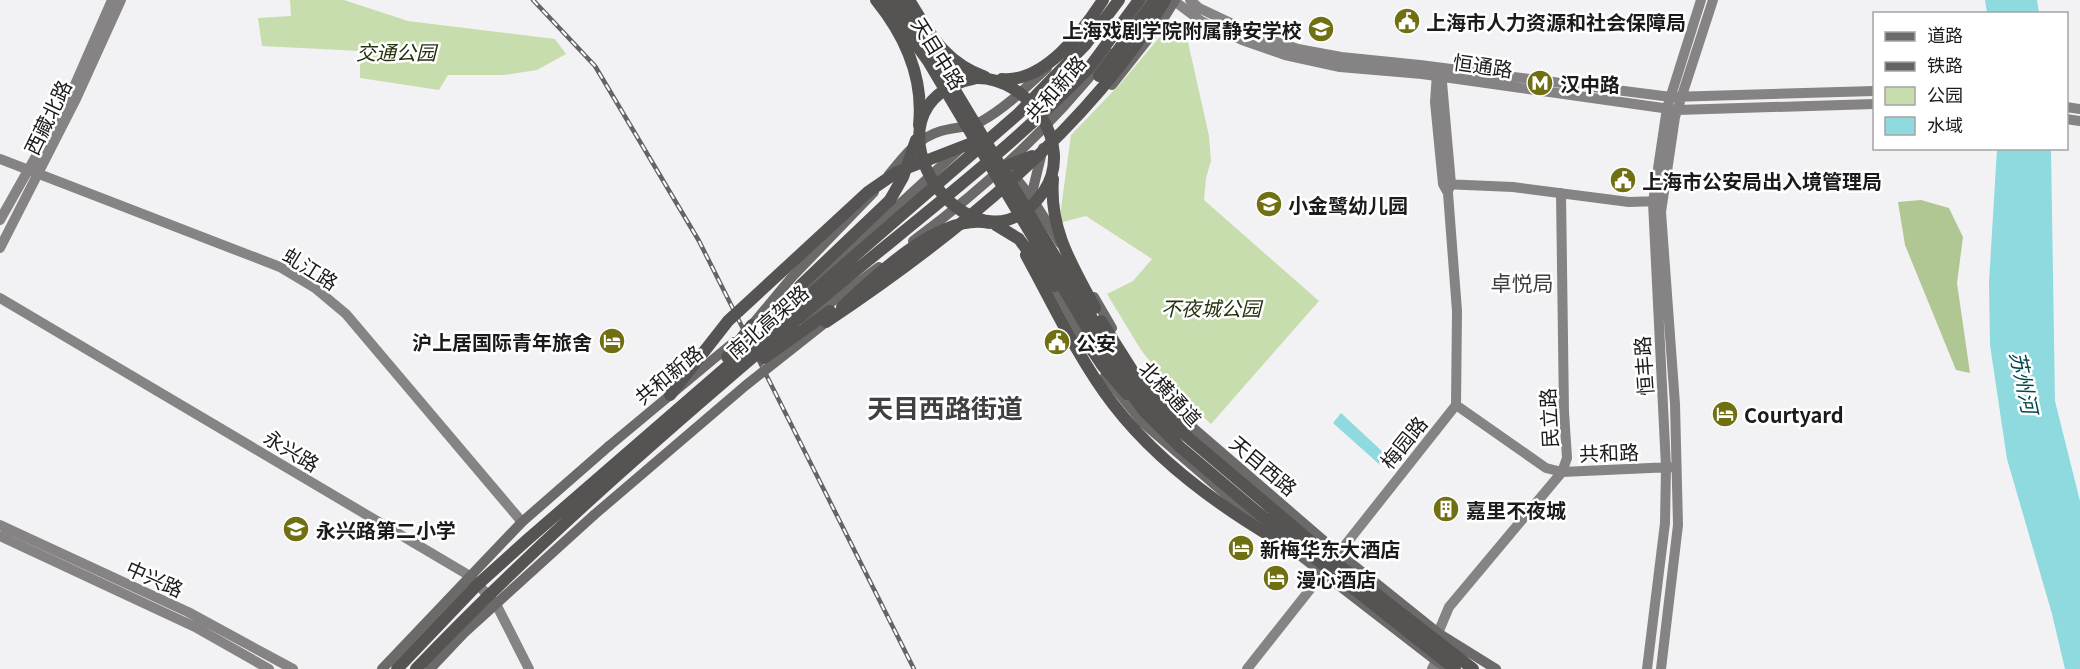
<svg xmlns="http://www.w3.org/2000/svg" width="2080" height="669" font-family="Georgia,'Noto Sans SC',serif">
  <rect width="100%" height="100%" fill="#f2f2f5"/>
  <path fill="#c8ddad" d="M290,0H344L408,21L555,39L566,54L537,70L504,75H448L439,90L360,78V51L262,46L258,18L291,16Z
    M1172,28L1188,42L1209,136L1211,161L1206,178L1204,200L1319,301L1211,424L1168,384L1141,350L1107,294L1133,281L1152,259L1086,216L1059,223L1071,135L1121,83L1163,33Z"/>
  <path fill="#b0c793" d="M1921,200L1949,208L1963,237L1957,283L1970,373L1956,370L1905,245L1898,202Z"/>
  <path fill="#8edade" d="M1985,0H2037L2039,13H1987Z
    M1997,149H2051L2055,401L2080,501V669H2065L2052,614L2007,459L1990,345L1989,282Z
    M1341,413L1384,453L1385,457L1380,465L1333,423Z"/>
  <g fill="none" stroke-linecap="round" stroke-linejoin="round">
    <path stroke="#858383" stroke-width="10" d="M1173,0L1201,21L1242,40L1285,55L1340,67L1422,74L1677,110L1874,104
      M1190,0L1199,8L1256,35L1298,49L1341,57L1420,65L1671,97L1874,91
      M1441,71L1451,184L1449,189
      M2066,107L2080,109
      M2066,119L2080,121
      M0,159L280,267L315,288L346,314L522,522
      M1443,184L1513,187L1629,202L1659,201
      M0,220L70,96L112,0
      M0,248L76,99L121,0
      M0,298L470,576L496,604L529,669
      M1456,405L1546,468L1562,472L1672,467
      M0,525L188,612L293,669
      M0,536L195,627L269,669
      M1247,669L1456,405L1457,311L1448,193L1443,184L1435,102L1437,73
      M1432,669L1436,661L1438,633L1449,607L1562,472L1567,458L1564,412L1561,193
      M1647,669L1665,523L1666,467L1653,202L1667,108L1701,0
      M1661,669L1678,525L1675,404L1661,212L1675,117L1713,0"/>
    <path stroke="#6c6a69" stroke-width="10" d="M1123,33L1146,0
      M1011,172L1031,197L1060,243
      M888,176C903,157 917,138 941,131C955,127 968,128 982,121C1007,107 1026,87 1047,68
      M1031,197L1043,148
      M913,241C986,187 1053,125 1109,53
      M879,267L810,318L804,320L794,313L792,303L963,146
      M1051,279L1086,344
      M1094,297L1112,328
      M752,325L792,277L874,192
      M1105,376L1143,423L1265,528
      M1177,414L1337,552L1438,633L1496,669
      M1284,543L1443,666
      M382,669L522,522L609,446
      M430,669L464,633L594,515"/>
    <path stroke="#565453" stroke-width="12" d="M876,0C906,37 924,78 919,125
      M1089,68L1139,0
      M1099,76L1155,0
      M1026,255C1052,302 1080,362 1113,404C1159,464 1224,510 1289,547
      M842,307C875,276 941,212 989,223
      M1101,321L1137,378L1181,425
      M766,328L801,285L890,200
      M1084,338L1102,365L1127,394"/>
    <defs>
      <path id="rail" d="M533,0L595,66L699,241L914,669"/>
    </defs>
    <use href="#rail" stroke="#646466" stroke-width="4.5"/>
    <use href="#rail" stroke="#fff" stroke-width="2" stroke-dasharray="7" stroke-linecap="butt"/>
    <path stroke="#6c6a69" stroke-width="10" d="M1112,85L1160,24L1175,0
      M609,446L734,342
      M594,515L745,386L826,322"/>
    <path stroke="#565453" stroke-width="12" d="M884,0L928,61L1105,358L1144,411L1180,447L1257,512L1455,669
      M897,0L935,57L1128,378L1151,406L1335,562L1473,669
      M909,0C931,35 944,62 985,77
      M976,78C1029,77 1075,145 1044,191C974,294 844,105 976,78Z
      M1002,79C1044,83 1083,31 1103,0
      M995,170L1032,156
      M1053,179C1049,229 1072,265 1095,308
      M890,200L903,177L916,140
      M996,225L1019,239L1054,286
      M826,322C949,240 1090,129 1165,0
      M727,357L752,325
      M764,358L830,311
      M670,395L728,321L868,192L897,172L982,139
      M397,669L476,586L527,540L1018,114L1086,44L1119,0
      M416,669C540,539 677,421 814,305C907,227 1004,155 1089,68"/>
  </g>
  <defs>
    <symbol id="civic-disc" viewBox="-11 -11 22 22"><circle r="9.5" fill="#706f11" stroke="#fff"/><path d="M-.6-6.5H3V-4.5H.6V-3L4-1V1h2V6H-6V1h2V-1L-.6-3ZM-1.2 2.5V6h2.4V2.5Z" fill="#fff"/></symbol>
    <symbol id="school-disc" viewBox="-11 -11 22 22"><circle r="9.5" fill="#706f11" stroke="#fff"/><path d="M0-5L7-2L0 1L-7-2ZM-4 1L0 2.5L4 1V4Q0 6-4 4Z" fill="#fff"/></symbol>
    <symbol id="metro-disc" viewBox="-11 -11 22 22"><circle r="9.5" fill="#706f11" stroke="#fff"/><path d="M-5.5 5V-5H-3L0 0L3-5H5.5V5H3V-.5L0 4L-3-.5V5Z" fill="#fff"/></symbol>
    <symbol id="hotel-disc" viewBox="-11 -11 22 22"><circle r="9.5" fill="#706f11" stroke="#fff"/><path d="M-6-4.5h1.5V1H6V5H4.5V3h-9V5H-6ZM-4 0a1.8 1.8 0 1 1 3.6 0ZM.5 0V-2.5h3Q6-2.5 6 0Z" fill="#fff"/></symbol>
    <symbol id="building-disc" viewBox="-11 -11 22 22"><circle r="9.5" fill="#706f11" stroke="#fff"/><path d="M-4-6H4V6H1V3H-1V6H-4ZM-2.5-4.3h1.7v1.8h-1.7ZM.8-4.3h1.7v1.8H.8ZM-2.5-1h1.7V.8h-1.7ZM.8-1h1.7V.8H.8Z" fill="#fff"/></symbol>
  </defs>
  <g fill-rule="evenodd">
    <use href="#civic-disc" x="1392" y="6" width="30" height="30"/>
    <use href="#school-disc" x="1306" y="14" width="30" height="30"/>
    <use href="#metro-disc" x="1525" y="68" width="30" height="30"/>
    <use href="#civic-disc" x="1608" y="165" width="30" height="30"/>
    <use href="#school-disc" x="1254" y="189" width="30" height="30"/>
    <use href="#hotel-disc" x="597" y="326" width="30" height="30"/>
    <use href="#civic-disc" x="1042" y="327" width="30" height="30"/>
    <use href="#hotel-disc" x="1710" y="399" width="30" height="30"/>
    <use href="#building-disc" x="1431" y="494" width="30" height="30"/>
    <use href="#school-disc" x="281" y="514" width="30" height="30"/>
    <use href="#hotel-disc" x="1226" y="533" width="30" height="30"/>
    <use href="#hotel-disc" x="1261" y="563" width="30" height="30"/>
  </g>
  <g text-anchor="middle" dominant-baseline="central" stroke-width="5" stroke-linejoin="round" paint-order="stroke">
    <g font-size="20" font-weight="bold" fill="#1b1b1c" stroke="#fff" text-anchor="start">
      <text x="1426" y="21">上海市人力资源和社会保障局</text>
      <text x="1302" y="29" text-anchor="end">上海戏剧学院附属静安学校</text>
      <text x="1560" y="83">汉中路</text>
      <text x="1642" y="180">上海市公安局出入境管理局</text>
      <text x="1288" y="204">小金鹭幼儿园</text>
      <text x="592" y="341" text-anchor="end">沪上居国际青年旅舍</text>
      <text x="1076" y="342">公安</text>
      <text x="1744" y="414">Courtyard</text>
      <text x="1466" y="509">嘉里不夜城</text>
      <text x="316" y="529">永兴路第二小学</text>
      <text x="1260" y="548">新梅华东大酒店</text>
      <text x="1296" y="578">漫心酒店</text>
    </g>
    <g font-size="20" font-style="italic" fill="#24330c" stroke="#fff">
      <text x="396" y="51">交通公园</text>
      <text x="1211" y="307">不夜城公园</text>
    </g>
    <g font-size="20" fill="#1b1b1c" stroke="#fff">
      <text transform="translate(939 53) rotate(58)">天目中路</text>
      <text transform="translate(1483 65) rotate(8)">恒通路</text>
      <text transform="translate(1055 88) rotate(-49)">共和新路</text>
      <text transform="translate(47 117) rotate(-64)">西藏北路</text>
      <text transform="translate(311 268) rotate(32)">虬江路</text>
      <text transform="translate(767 321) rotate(-41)">南北高架路</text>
      <text transform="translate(1643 366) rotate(-94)">恒丰路</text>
      <text transform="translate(668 374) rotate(-39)">共和新路</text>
      <text transform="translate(1171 393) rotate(47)">北横通道</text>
      <text transform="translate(1548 418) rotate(-93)">民立路</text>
      <text transform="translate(1403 442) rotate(-51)">梅园路</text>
      <text transform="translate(292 450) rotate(31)">永兴路</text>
      <text transform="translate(1609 452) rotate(-2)">共和路</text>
      <text transform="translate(1264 465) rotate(40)">天目西路</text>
      <text transform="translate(155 578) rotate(24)">中兴路</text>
    </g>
    <g font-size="21" fill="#3f4042" stroke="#fff">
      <text x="1522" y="282">卓悦局</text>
    </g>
    <g font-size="21" font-style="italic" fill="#00484c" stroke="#fff">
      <text transform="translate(2025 382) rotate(78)">苏州河</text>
    </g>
    <g font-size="26" font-weight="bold" fill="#3f4042" stroke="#fff">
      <text x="945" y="406">天目西路街道</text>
    </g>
  </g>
  <rect x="1873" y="12" width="195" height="138" fill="#ffffff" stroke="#a4a4a4" stroke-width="1.5"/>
  <rect x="1885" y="32" width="30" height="9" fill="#6c6a69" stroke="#a4a4a4" stroke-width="1.5"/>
  <text x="1927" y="42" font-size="18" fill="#1b1b1c">道路</text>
  <rect x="1885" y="62" width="30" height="9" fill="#646466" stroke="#a4a4a4" stroke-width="1.5"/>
  <text x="1927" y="72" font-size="18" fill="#1b1b1c">铁路</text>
  <rect x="1885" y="87" width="30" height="18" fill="#c8ddad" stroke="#a4a4a4" stroke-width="1.5"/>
  <text x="1927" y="102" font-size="18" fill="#1b1b1c">公园</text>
  <rect x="1885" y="117" width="30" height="18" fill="#8edade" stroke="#a4a4a4" stroke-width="1.5"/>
  <text x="1927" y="132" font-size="18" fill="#1b1b1c">水域</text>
</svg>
